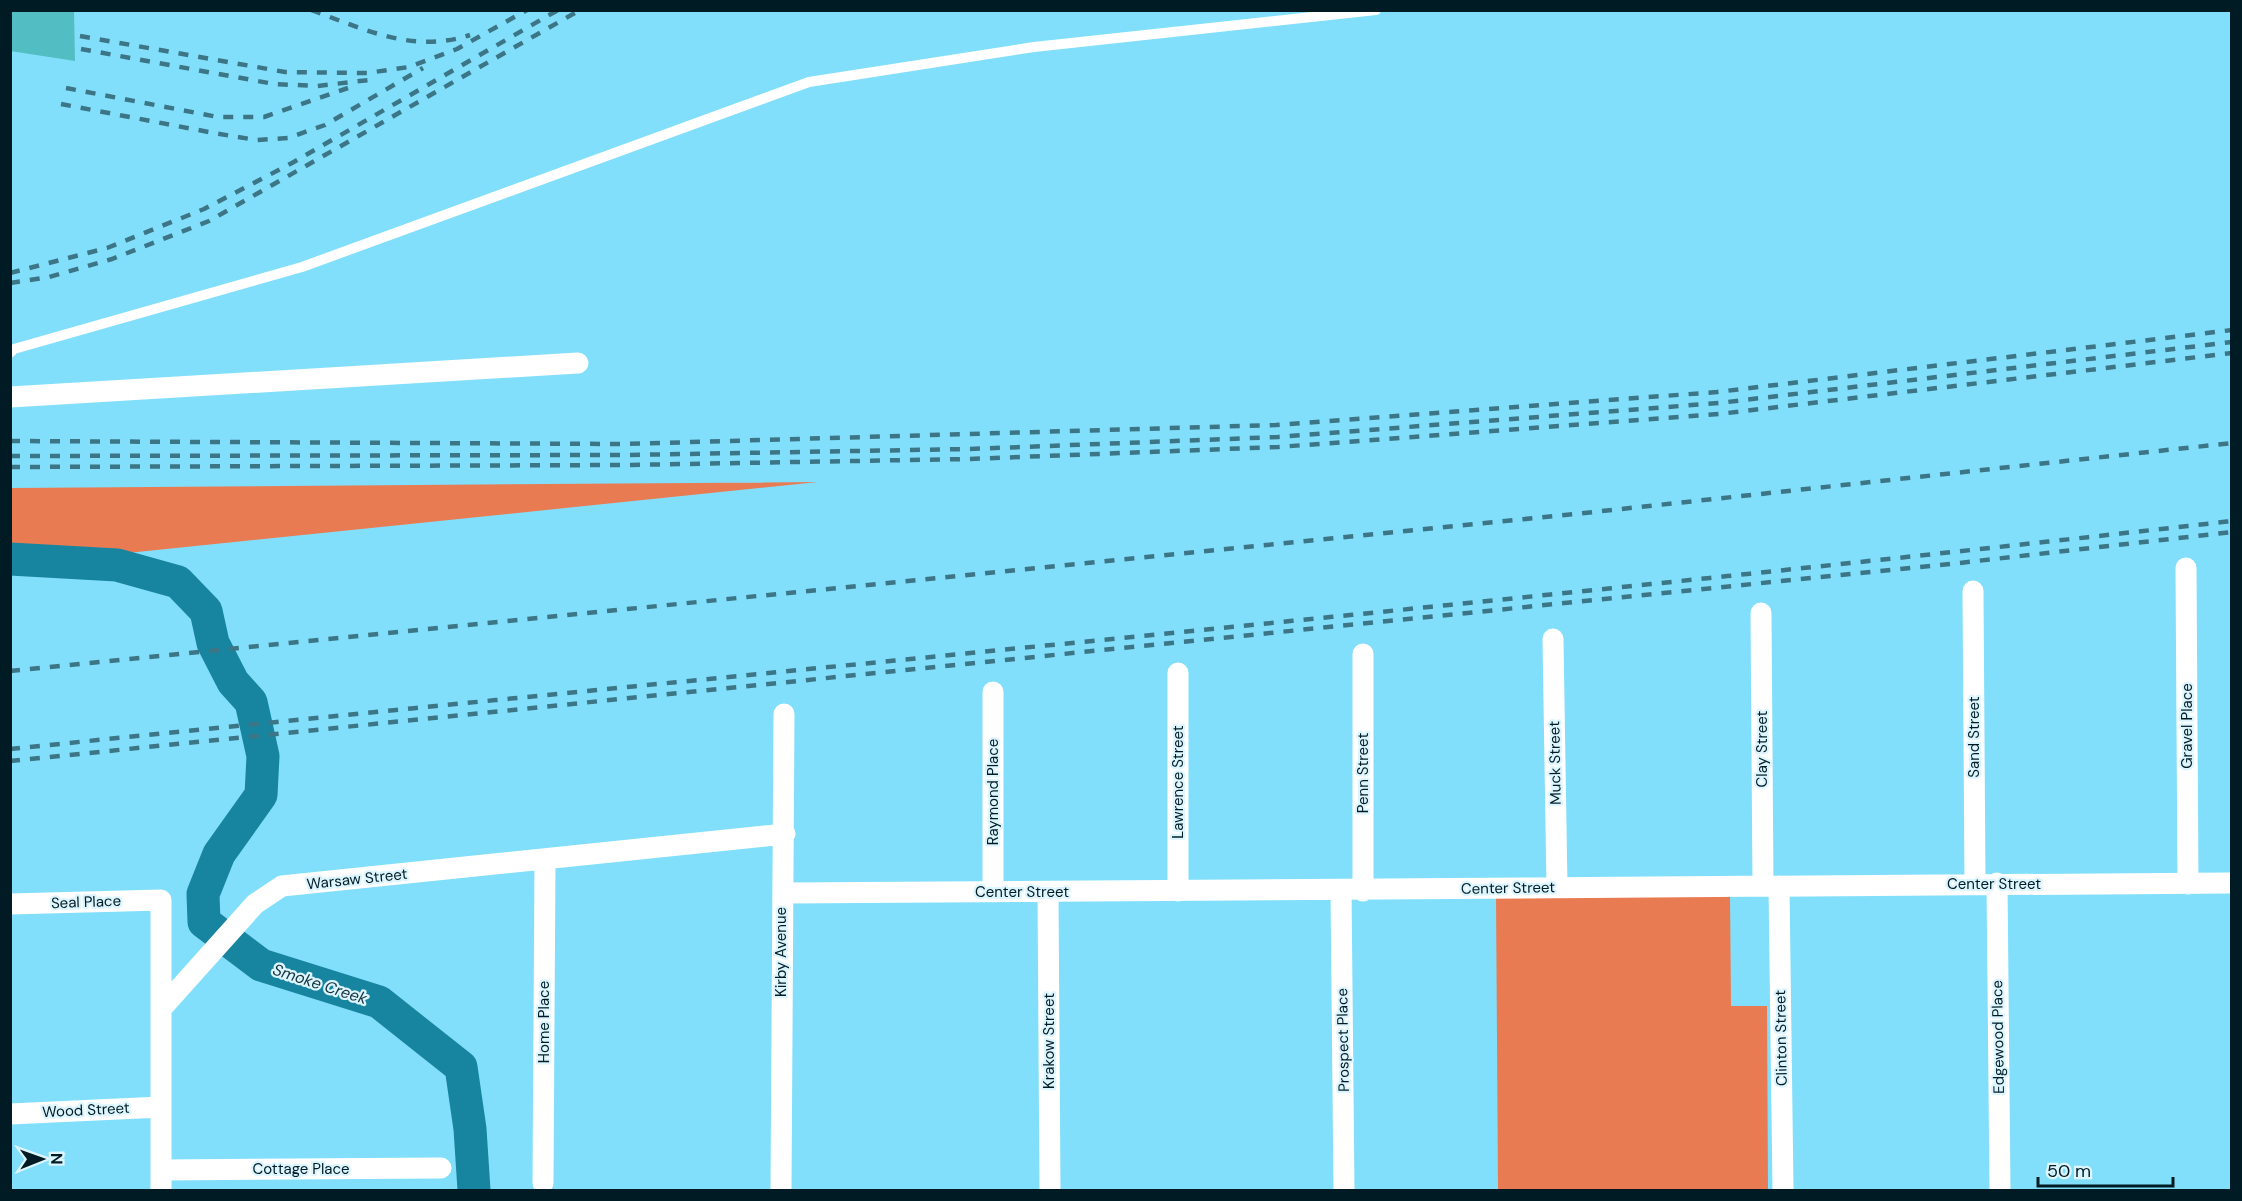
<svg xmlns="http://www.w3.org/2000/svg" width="2242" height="1201" font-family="'DM Sans',sans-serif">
  <rect width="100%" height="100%" fill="#82dffb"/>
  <path fill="#e97b53" d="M818,482L11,565V488Z
    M1730,892L1731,1006H1767L1768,1190H1498L1496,894Z"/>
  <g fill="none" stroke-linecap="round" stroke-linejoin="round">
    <path stroke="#1885a0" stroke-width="33" d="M10,559L117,565L178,582L206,611L213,643L233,682L251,702L263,756L261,795L219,854L203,894L204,922L261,965L379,1002L461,1067L470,1129L474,1190"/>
  </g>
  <path fill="#52bec4" d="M10,10H74L75,61L10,51Z"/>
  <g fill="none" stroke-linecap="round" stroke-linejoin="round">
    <path stroke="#fff" stroke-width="10" d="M10,353L14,349L302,267L809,82L1034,47L1376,10"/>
    <path stroke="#fff" stroke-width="21" d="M10,397L578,363
      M2186,568L2188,884
      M1973,591L1975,884
      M1761,613L1763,886
      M1553,639L1557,887
      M1363,654V891
      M993,692V892
      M1997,883L2000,1190
      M1779,886L1783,1190
      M1341,890L1344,1190
      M1178,891V673
      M1048,892L1050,1190
      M785,893L2232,883
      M10,904L161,900V1009
      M10,1114L161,1107
      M161,1170L441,1168
      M543,1183L545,860
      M161,1190V1009L255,904L282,886L785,834
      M781,1190L784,714"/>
    <path stroke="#3c7586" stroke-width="4.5" stroke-dasharray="10 10" stroke-linecap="butt" d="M311,10C364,29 413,54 470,35
      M80,36L285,72L367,73L409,67L457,49L527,10
      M81,49L274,84L317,86L369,80
      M66,88L218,117H264L348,88
      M61,104L214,133L256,140L288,138L325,125L423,68
      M10,273L107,248L204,209L292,163L558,10
      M10,283L49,277L112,259L209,221L580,10
      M10,441L625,444L1276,425L1717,392L2232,330
      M10,456L626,455L970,449L1278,437L1719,403L2232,342
      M10,467L626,465L968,459L1278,447L1719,414L2232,353
      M10,671L1575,514L2232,443
      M10,749C751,673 1492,605 2232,521
      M10,761L1959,563L2232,532"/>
  </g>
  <g text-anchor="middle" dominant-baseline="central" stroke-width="4.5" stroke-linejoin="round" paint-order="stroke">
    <g font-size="15" fill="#001b24" stroke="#dcf5fe">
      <text transform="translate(2187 726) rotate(-90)">Gravel Place</text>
      <text transform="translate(1974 737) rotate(-90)">Sand Street</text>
      <text transform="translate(1762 749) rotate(-90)">Clay Street</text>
      <text transform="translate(1555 763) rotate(-91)">Muck Street</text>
      <text transform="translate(1363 773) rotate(-90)">Penn Street</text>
      <text transform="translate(1178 782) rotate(-90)">Lawrence Street</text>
      <text transform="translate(993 792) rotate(-90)">Raymond Place</text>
      <text transform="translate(357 879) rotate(-6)">Warsaw Street</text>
      <text x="1994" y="884">Center Street</text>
      <text transform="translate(1508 888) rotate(-1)">Center Street</text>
      <text x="1022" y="892">Center Street</text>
      <text transform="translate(86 902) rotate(-2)">Seal Place</text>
      <text transform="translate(781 952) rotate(-90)">Kirby Avenue</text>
      <text transform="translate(544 1022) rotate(-90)">Home Place</text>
      <text transform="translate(1998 1037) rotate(-91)">Edgewood Place</text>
      <text transform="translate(1781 1038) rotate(-91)">Clinton Street</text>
      <text transform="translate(1343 1040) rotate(-91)">Prospect Place</text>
      <text transform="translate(1049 1041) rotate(-90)">Krakow Street</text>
      <text transform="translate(86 1110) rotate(-3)">Wood Street</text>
      <text x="301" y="1169">Cottage Place</text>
    </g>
    <g font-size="16" font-style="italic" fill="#14323b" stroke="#dcf5fe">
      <text transform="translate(320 984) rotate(18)">Smoke Creek</text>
    </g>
  </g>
  <rect width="2242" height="1201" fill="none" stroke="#001b24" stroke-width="24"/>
  <g transform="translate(42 1159) rotate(89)" stroke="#dcf5fe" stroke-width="4.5" paint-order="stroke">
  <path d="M0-4.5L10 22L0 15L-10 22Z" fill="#001b24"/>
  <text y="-9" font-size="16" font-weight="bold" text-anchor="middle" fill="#001b24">N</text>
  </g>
  <path d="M2038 1177v9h135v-9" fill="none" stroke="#001b24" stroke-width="3"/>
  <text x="2047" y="1177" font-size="18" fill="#001b24" stroke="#dcf5fe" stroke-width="4.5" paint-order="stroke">50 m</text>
</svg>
